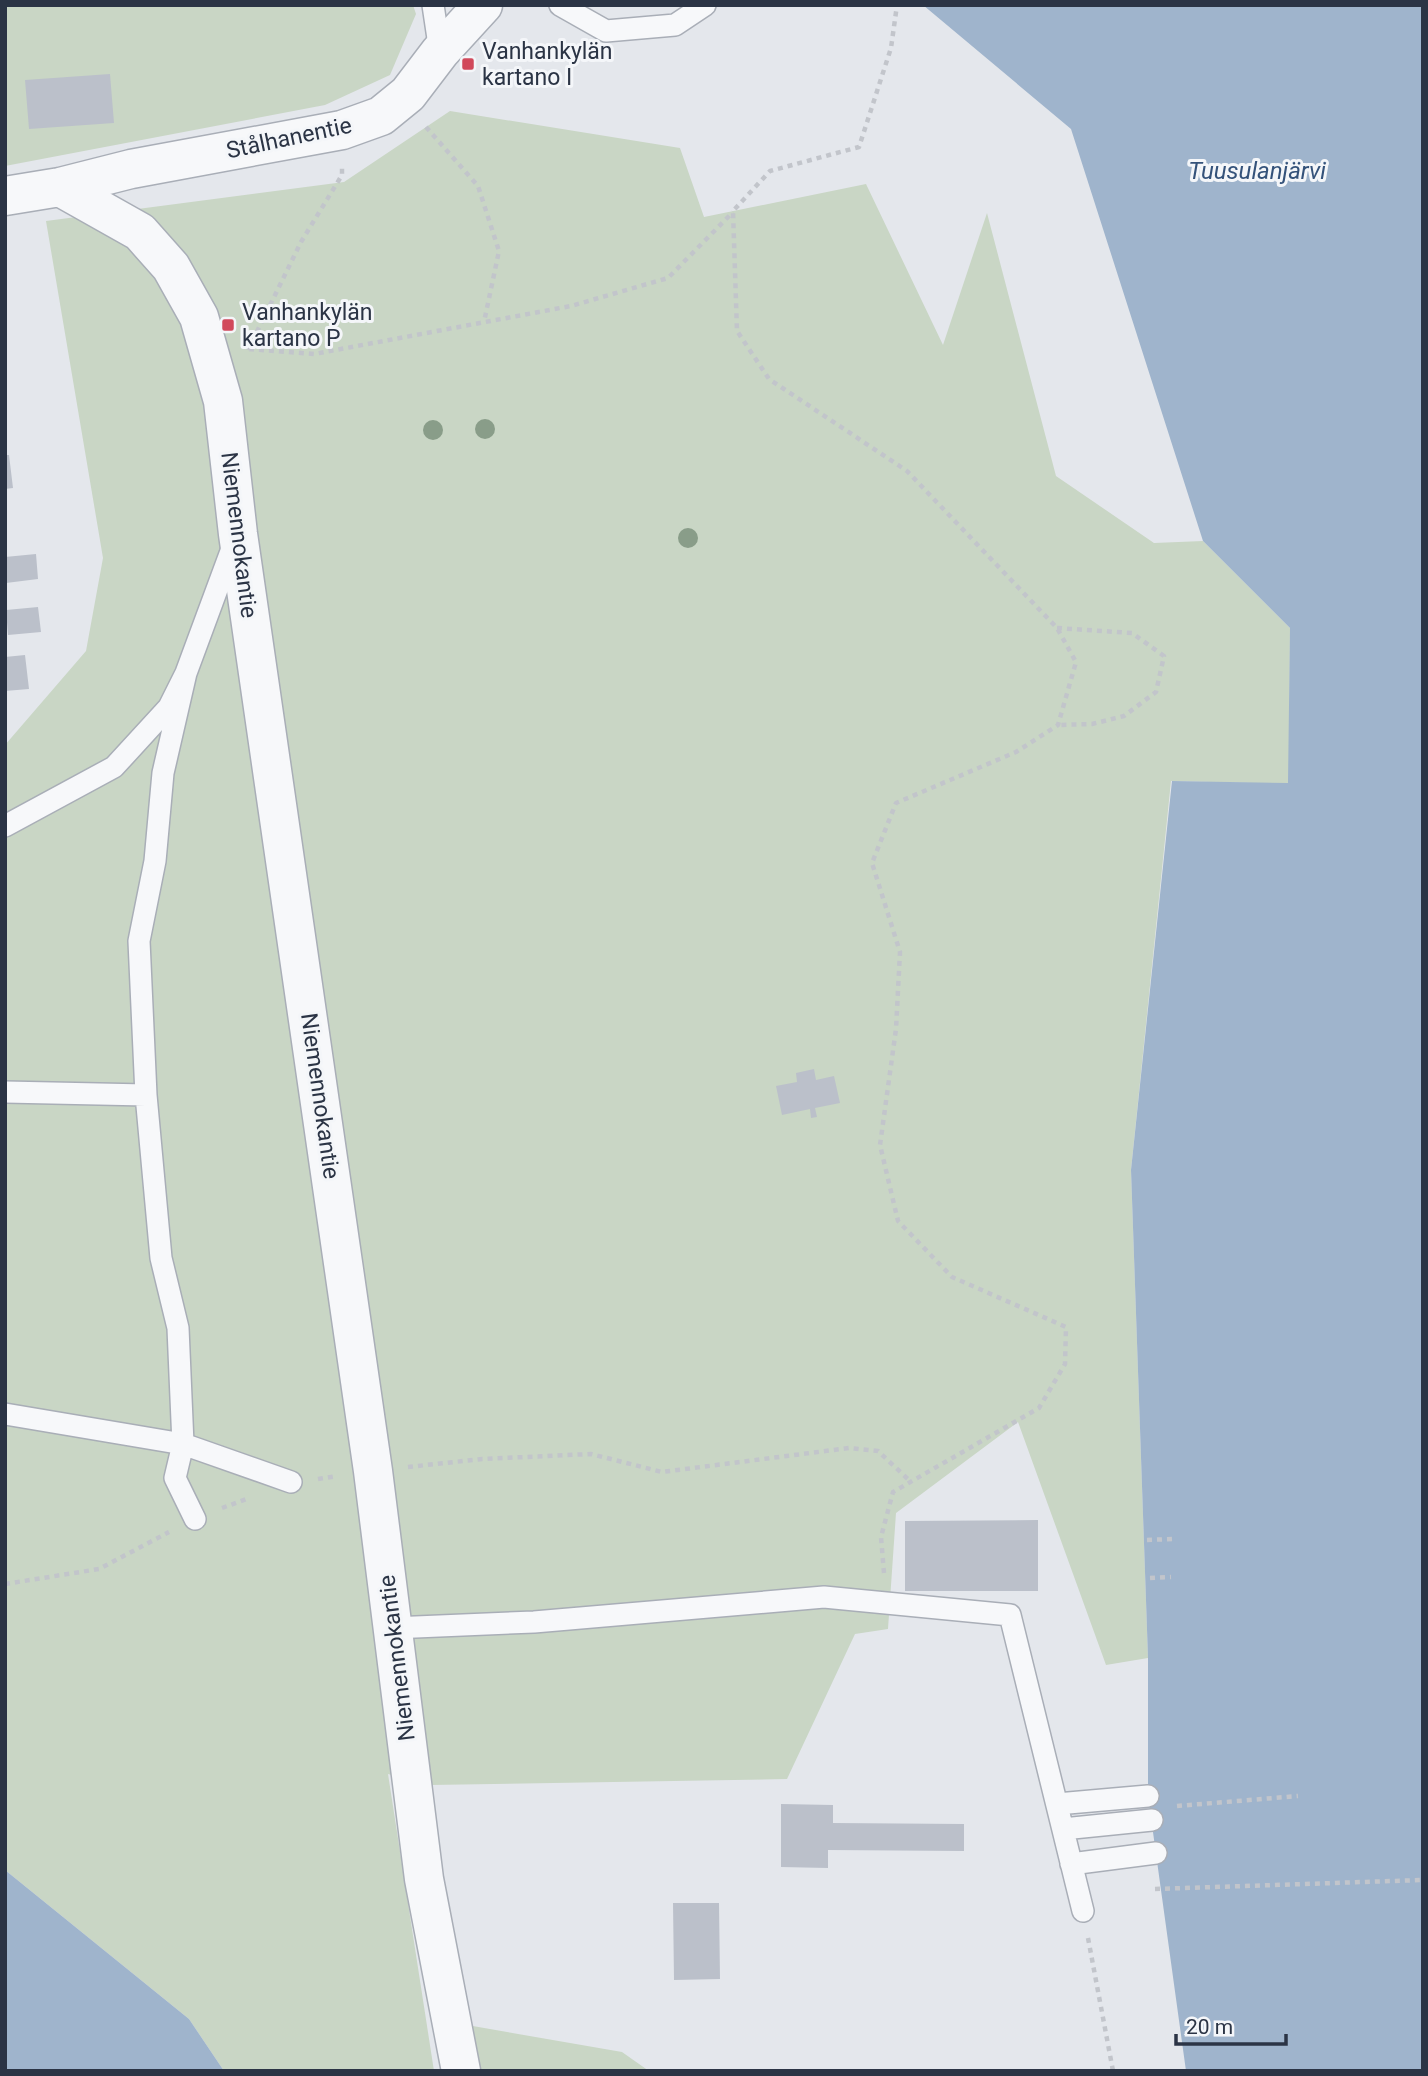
<svg xmlns="http://www.w3.org/2000/svg" width="1428" height="2076" font-family="Roboto,sans-serif">
  <rect width="100%" height="100%" fill="#e4e7ec"/>
  <path fill="#c9d6c5" d="M5,5H413L416,14L390,75L325,105L5,166Z
    M450,111L680,148L704,217L866,184L943,345L987,213L1056,476L1154,543L1203,541L1290,628L1289,784L1171,781L1131,1170L1148,1658L1106,1665L1018,1422L896,1513L888,1629L855,1634L787,1779L430,1785L388,1774L434,2071H224L189,2019L5,1870V745L86,651L103,558L46,221L344,182Z
    M467,2025L622,2052L649,2071H475Z"/>
  <path fill="#9fb4cc" d="M923,5H1423V2071H1186L1148,1796V1658L1131,1170L1172,781L1288,783L1290,628L1203,541L1071,129Z
    M5,1870L189,2019L224,2071H5Z"/>
  <path fill="#bbc0ca" d="M110,74L114,123L29,129L25,80Z
    M5,455H9L13,488L5,489Z
    M36,554L38,579L6,583L5,557Z
    M38,607L41,632L8,635L6,610Z
    M25,655L29,689L5,691V657Z
    M814,1069L816,1080L834,1076L840,1103L815,1108L817,1117L811,1118L810,1109L782,1115L776,1086L797,1082L796,1073Z
    M1038,1520V1591H905V1521Z
    M781,1804L833,1805V1823L964,1824V1851L828,1850V1868L781,1867Z
    M673,1903H719L720,1979L674,1980Z"/>
  <g fill="none" stroke-linecap="round" stroke-linejoin="round">
    <defs>
      <path id="service" d="M433,5L440,52
        M560,5L606,31L675,25L705,5
        M186,673L163,773L155,861L139,941L146,1095L161,1258L178,1328L183,1444L175,1478L195,1519
        M5,826L114,767L169,707L186,673L233,546
        M5,1092L146,1095
        M5,1414L183,1444L291,1482
        M392,1628L534,1622L824,1597L1010,1615L1083,1911
        M1057,1804L1148,1796
        M1063,1829L1152,1820
        M1071,1864L1156,1853"/>
      <path id="minor" d="M60,187L140,232L171,267L199,317L223,401L238,534L373,1471L424,1879L461,2071
        M5,196L60,187L131,169L342,130L381,116L408,94L440,52L483,5"/>
    </defs>
    <use href="#service" stroke="#a9aeb7" stroke-width="24"/>
    <use href="#minor" stroke="#a9aeb7" stroke-width="41"/>
    <path stroke="#c2c5cb" stroke-width="4.5" stroke-dasharray="5 5" stroke-linecap="butt" d="M426,127L478,186L499,251L484,322
      M249,349L314,354L571,306L668,278L733,212
      M248,350L301,242L342,175V166
      M1057,628L1132,633L1164,656L1156,692L1124,716L1092,724L1058,725
      M408,1467L482,1459L591,1454L662,1472L849,1448L878,1451L911,1482
      M318,1479L337,1476
      M222,1508L249,1498
      M1147,1540L1172,1539
      M884,1573L881,1537L893,1492L1039,1408L1065,1364L1066,1327L952,1277L898,1221L880,1145L896,1029L900,952L872,863L896,803L1016,752L1058,725L1076,662L1057,628L907,471L769,379L737,331L733,211L770,171L859,147L891,48L897,5
      M1150,1578L1171,1577
      M5,1584L99,1569L169,1532
      M1177,1806L1298,1796
      M1155,1889L1423,1880
      M1088,1938L1113,2071"/>
    <use href="#service" stroke="#f7f8fa" stroke-width="21"/>
    <use href="#minor" stroke="#f7f8fa" stroke-width="38"/>
  </g>
  <g fill="#899d89">
    <circle cx="485" cy="429" r="10"/>
    <circle cx="433" cy="430" r="10"/>
    <circle cx="688" cy="538" r="10"/>
  </g>
  <g fill="#d1495b" stroke="#f4f6f9" stroke-width="2.5">
    <rect x="461" y="57" width="14" height="14" rx="3.5"/>
    <rect x="221" y="318" width="14" height="14" rx="3.5"/>
  </g>
  <g text-anchor="middle" dominant-baseline="central" stroke-width="6" stroke-linejoin="round" paint-order="stroke">
    <g font-size="23" fill="#2b3445" stroke="#f4f6f9" text-anchor="start">
      <text x="482" y="51">Vanhankylän<tspan x="482" dy="26">kartano I</tspan></text>
      <text x="242" y="312">Vanhankylän<tspan x="242" dy="26">kartano P</tspan></text>
    </g>
    <g font-size="23" fill="#2b3445" stroke="#f4f6f9">
      <text transform="translate(289 138) rotate(-12)">Stålhanentie</text>
      <text transform="translate(239 535) rotate(83)">Niemennokantie</text>
      <text transform="translate(320 1096) rotate(82)">Niemennokantie</text>
      <text transform="translate(397 1658) rotate(-97)">Niemennokantie</text>
    </g>
    <g font-size="24" font-style="italic" fill="#34527a" stroke="#f4f6f9">
      <text x="1257" y="171">Tuusulanjärvi</text>
    </g>
  </g>
  <rect width="1428" height="2076" fill="none" stroke="#2b3445" stroke-width="14"/>
  <path d="M1176 2034v10h110v-10" fill="none" stroke="#2b3445" stroke-width="3.5"/>
  <text x="1186" y="2034" font-size="21" fill="#2b3445" stroke="#f4f6f9" stroke-width="5" paint-order="stroke">20 m</text>
</svg>
